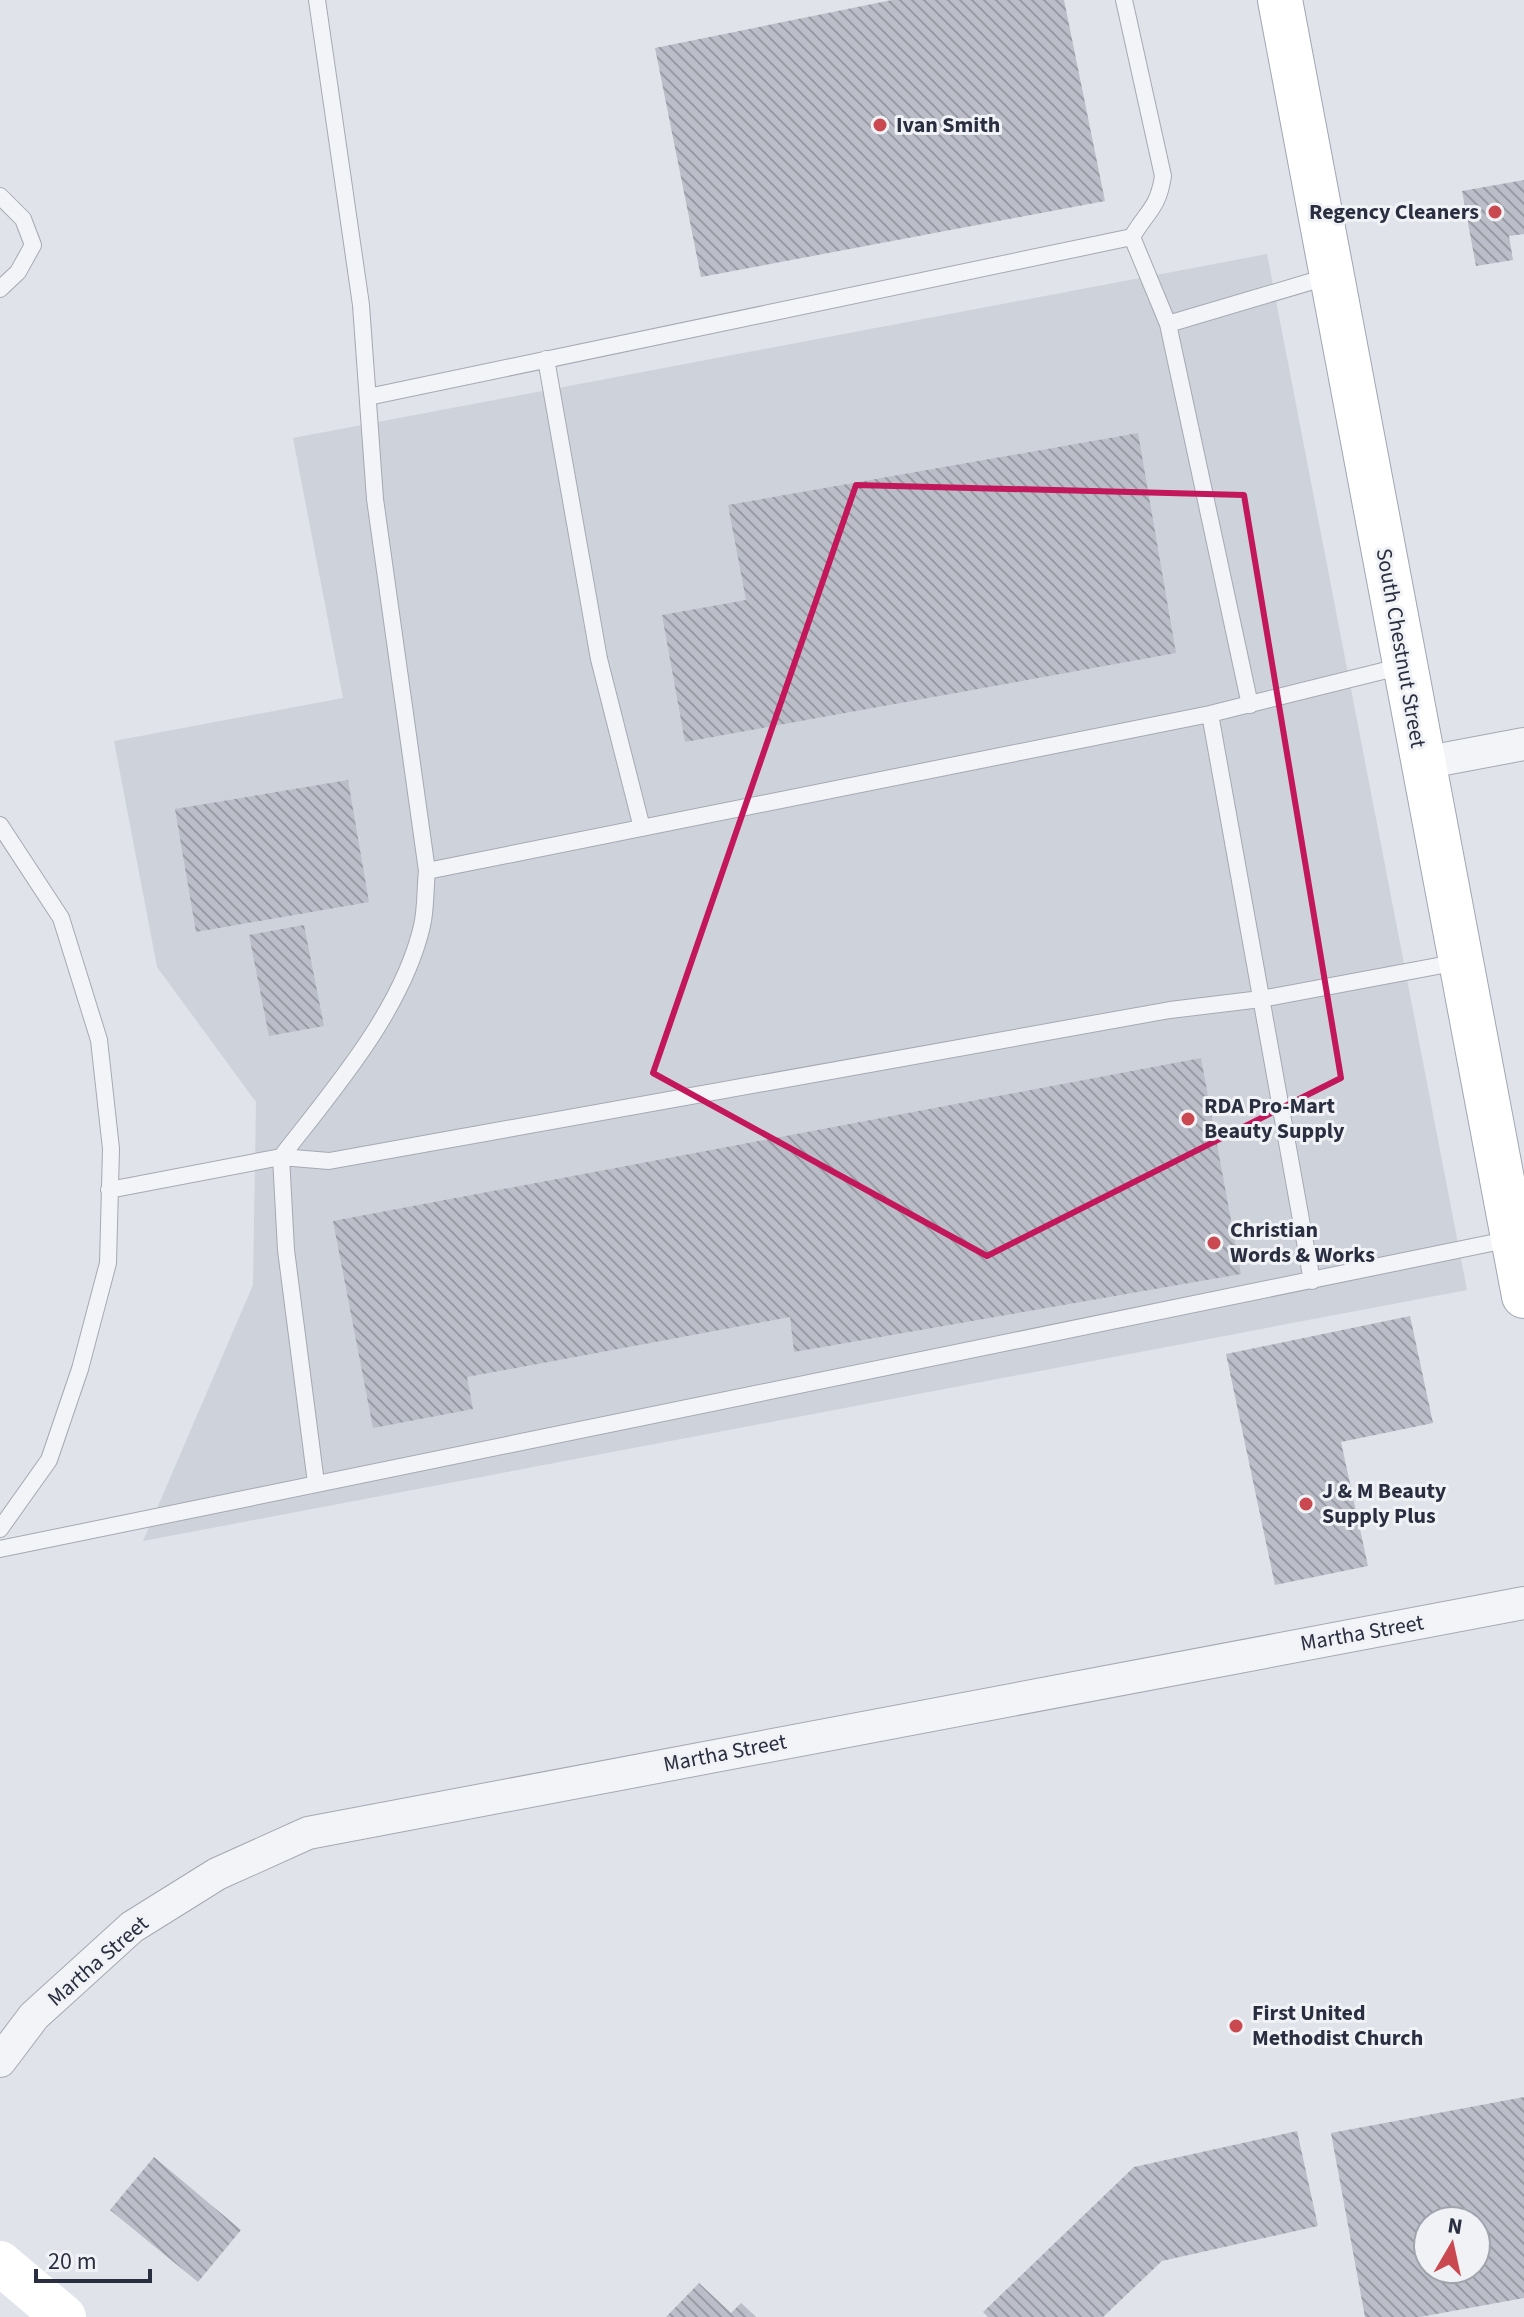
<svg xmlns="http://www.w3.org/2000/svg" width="1524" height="2317" font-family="'Source Sans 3',sans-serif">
  <defs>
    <pattern id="building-back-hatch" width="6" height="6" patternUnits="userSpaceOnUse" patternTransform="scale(2)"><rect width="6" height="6" fill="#bbbec8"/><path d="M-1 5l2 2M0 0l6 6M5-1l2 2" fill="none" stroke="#989ba4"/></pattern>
  </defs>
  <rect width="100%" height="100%" fill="#e0e3e9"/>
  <path fill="#ced2db" d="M1267,254L1467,1290L143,1541L253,1285L256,1102L157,967L114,741L343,698L293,438Z"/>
  <path fill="url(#building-back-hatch)" fill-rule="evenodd" d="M892,0H1064L1105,201L701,277L655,48Z
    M1524,180V234L1509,236L1513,260L1476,266L1462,191Z
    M1138,433L1176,653L685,742L662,615L746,600L728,505Z
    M348,780L369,902L196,932L175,809Z
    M304,925L324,1026L269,1036L249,935Z
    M1201,1058L1241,1274L794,1352L790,1317L467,1377L473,1409L373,1428L333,1221Z
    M1410,1316L1433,1423L1341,1442L1368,1566L1275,1585L1226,1354Z
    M1524,2097V2298L1420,2317H1365L1331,2133ZM1428,2221H1476V2269H1428Z
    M1297,2131L1318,2226L1162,2261L1103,2317H988L983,2312L1134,2167Z
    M154,2157L241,2230L198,2282L110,2210Z
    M699,2283L731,2313L741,2303L756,2317H666Z"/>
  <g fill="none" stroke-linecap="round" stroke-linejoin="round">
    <defs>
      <path id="lane" d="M0,196L23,219L33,245L18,272L0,289
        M1132,237L1168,324L1250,705
        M1168,324L1330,276
        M546,359L599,659L642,828
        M368,397L1132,237C1147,211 1158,209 1163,176L1124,0
        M1210,714L1312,1281
        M0,825L61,918L99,1040L111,1149L108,1263L80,1369L49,1460L0,1529
        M427,871L1210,714L1403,666
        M109,1190L281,1157C333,1090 402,1011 422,926C426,909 425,889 427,871L375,499L361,305L317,0
        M316,1483L286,1250L281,1157L329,1161L1170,1010L1261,999L1459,962
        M0,1549L1511,1239"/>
      <path id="street" d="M1423,763L1524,744
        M0,2061L34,2016L132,1927L217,1874L308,1833L1524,1603"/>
      <path id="primary" d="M1280,0L1524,1296"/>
    </defs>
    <use href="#lane" stroke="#a5a9b3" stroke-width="18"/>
    <use href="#street" stroke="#a5a9b3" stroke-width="34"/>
    <use href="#primary" stroke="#a0a6b4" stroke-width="46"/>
    <use href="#lane" stroke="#f3f4f7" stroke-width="16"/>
    <use href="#street" stroke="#f3f4f7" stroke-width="32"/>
    <path stroke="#fff" stroke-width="44" d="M0,2263L64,2317"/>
    <use href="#primary" stroke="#fff" stroke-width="44"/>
  </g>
  <path fill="none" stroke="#c2185b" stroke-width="6" stroke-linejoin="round" d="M856,485L1244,495L1341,1078L987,1256L653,1073Z"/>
  <g fill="#ca4950" stroke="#f0f2f6" stroke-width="3">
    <circle cx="880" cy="125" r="8"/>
    <circle cx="1495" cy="212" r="8"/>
    <circle cx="1188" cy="1119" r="8"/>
    <circle cx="1214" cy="1243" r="8"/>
    <circle cx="1306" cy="1504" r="8"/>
    <circle cx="1236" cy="2026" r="8"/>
  </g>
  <g text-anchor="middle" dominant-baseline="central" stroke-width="6" stroke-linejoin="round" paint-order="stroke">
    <g font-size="22" font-weight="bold" fill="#292f40" stroke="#f0f2f6" text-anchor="start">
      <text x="896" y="125">Ivan Smith</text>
      <text x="1479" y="212" text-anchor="end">Regency Cleaners</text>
      <text x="1204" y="1106">RDA Pro-Mart<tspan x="1204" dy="25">Beauty Supply</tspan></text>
      <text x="1230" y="1230">Christian<tspan x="1230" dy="25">Words &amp; Works</tspan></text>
      <text x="1322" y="1491">J &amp; M Beauty<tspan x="1322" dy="25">Supply Plus</tspan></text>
      <text x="1252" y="2013">First United<tspan x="1252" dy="25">Methodist Church</tspan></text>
    </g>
    <g font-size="22" fill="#292f40" stroke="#f0f2f6">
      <text transform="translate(1401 648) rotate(80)">South Chestnut Street</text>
      <text transform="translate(1362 1633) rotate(-10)">Martha Street</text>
      <text transform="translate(725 1753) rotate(-11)">Martha Street</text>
      <text transform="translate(98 1961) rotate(-41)">Martha Street</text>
    </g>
  </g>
  <g transform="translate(1452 2245) rotate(9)"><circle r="38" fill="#f0f2f6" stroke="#a0a4ad" stroke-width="2"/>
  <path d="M0-6L14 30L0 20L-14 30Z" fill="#ca4950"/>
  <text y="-12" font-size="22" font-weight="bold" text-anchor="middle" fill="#292f40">N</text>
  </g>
  <path d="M36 2269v12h114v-12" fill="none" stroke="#292f40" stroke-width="4"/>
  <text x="48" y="2269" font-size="24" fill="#292f40" stroke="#f0f2f6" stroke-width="6" paint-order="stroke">20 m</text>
</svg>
